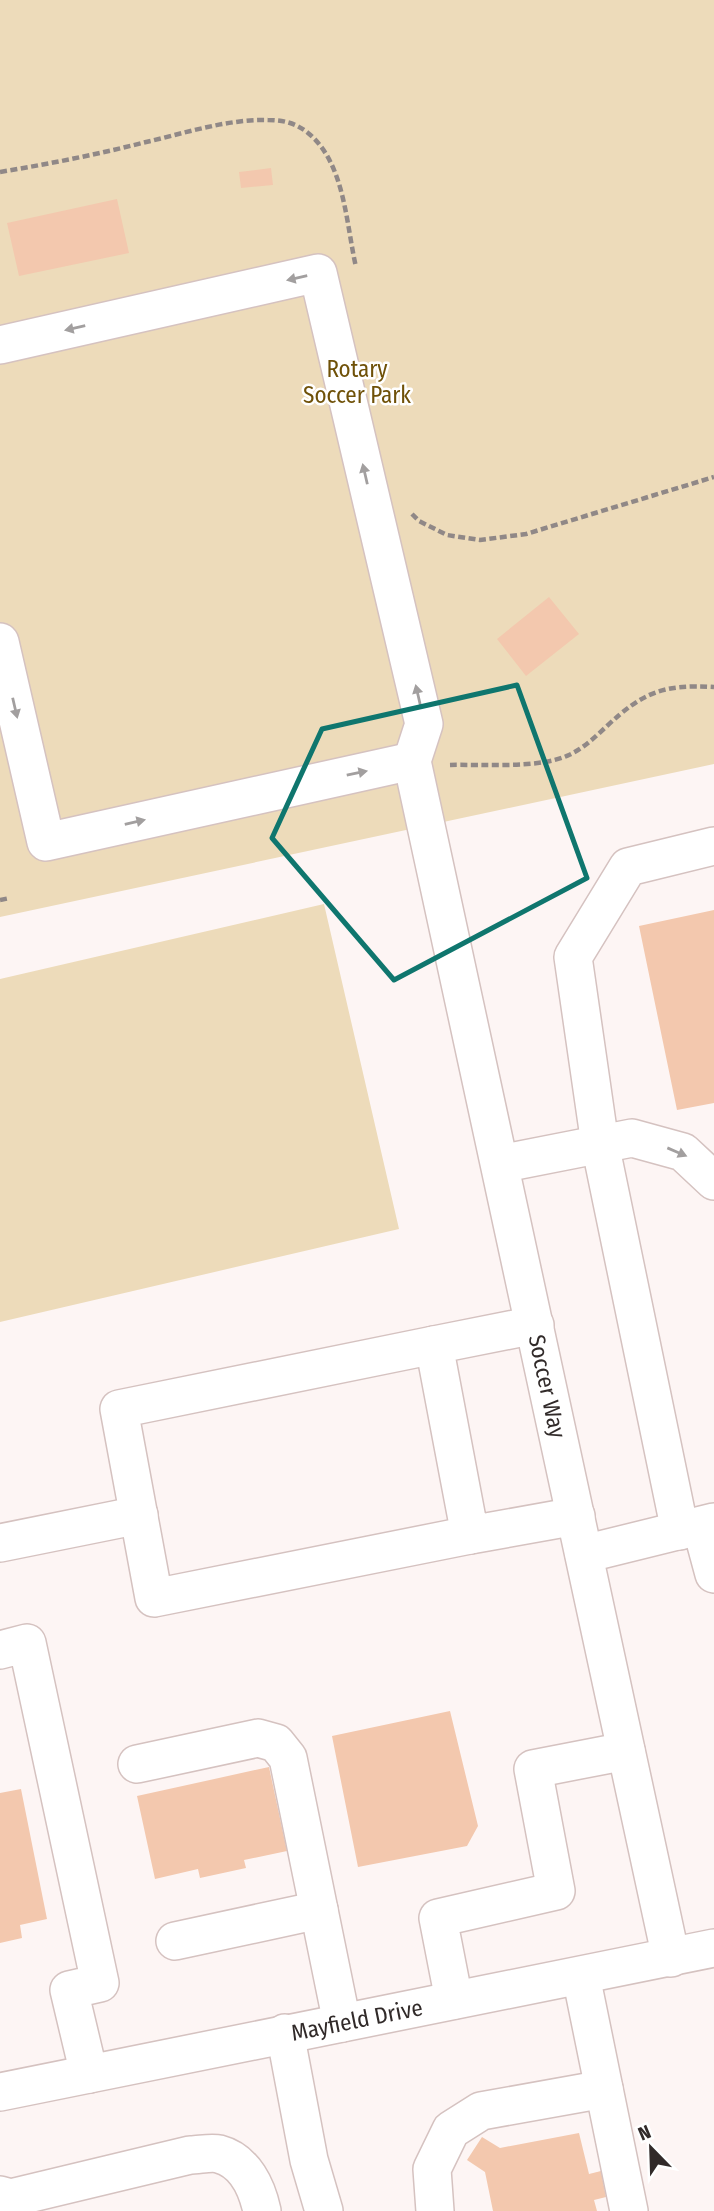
<svg xmlns="http://www.w3.org/2000/svg" width="714" height="2211" font-family="'Fira Sans Condensed',sans-serif">
  <rect width="100%" height="100%" fill="#fdf5f4"/>
  <path fill="#eddbba" d="M0,0H714V764L0,917Z
    M324,904L399,1229L0,1322V979Z"/>
  <path fill="#f3c8ae" d="M271,168L273,185L241,188L239,172Z
    M117,199L129,253L19,276L7,223Z
    M549,597L579,634L526,676L497,639Z
    M714,910V1103L677,1110L639,926Z
    M450,1711L478,1826L467,1846L358,1867L332,1736Z
    M269,1767L287,1851L244,1860L246,1868L200,1878L198,1869L155,1879L137,1796Z
    M21,1789L47,1919L20,1925L22,1938L0,1943V1793Z
    M579,2133L589,2174L601,2171L606,2197L594,2200L597,2211H493L485,2172L467,2160L482,2137L500,2148Z"/>
  <g fill="none" stroke-linecap="round" stroke-linejoin="round">
    <defs>
      <g id="minor">
        <path id="s1" d="M0,345L318,273L424,724L412,761L671,1958"/>
        <path d="M0,642L46,842L412,761"/>
        <path d="M500,1164L632,1138L683,1152L714,1181"/>
        <path d="M535,1325L434,1345L470,1535L576,1516"/>
        <path d="M434,1345L119,1409L154,1598L470,1535"/>
        <path d="M701,1526L714,1574"/>
        <path d="M680,1531L600,1144L573,957L628,867L714,846"/>
        <path d="M0,1543L139,1515"/>
        <path d="M584,1554L714,1522"/>
        <path d="M0,1650L27,1643L100,1983L69,1990L89,2074"/>
        <path d="M137,1764L258,1738L276,1743L288,1758L342,2023"/>
        <path d="M175,1941L319,1910"/>
        <path d="M581,1976L629,2211"/>
        <path d="M454,2000L438,1918L556,1891L533,1769L626,1751"/>
        <path d="M285,2033L309,2160L324,2211"/>
        <path id="s2" d="M0,2092L714,1948"/>
        <path d="M0,2195L11,2198L190,2155C199,2155 211,2152 219,2154C245,2161 257,2188 262,2211"/>
        <path d="M435,2211L432,2169L451,2130L481,2111L604,2089"/>
      </g>
    </defs>
    <use href="#minor" stroke="#d5c2c0" stroke-width="40"/>
    <path stroke="#908887" stroke-width="4.5" stroke-dasharray="7 3.5" stroke-linecap="butt" d="M0,172C48,164 95,155 142,143C182,134 226,119 268,120C283,120 296,123 308,133C345,163 346,224 356,267
      M412,514L419,521L447,535L480,540L526,534L714,477
      M450,765C483,764 539,769 569,755C584,748 595,737 607,726C643,692 664,684 714,687
      M0,900L10,898"/>
    <use href="#minor" stroke="#fff" stroke-width="37"/>
  </g>
  <defs><path id="oneway-solid" d="M-6-.8H1V-3.2L6.5 0L1 3.2V.8H-6Z" transform="scale(1.75)"/></defs>
  <g fill="#a29f9f">
    <use href="#oneway-solid" transform="translate(297 278) rotate(167)"/>
    <use href="#oneway-solid" transform="translate(75 328) rotate(167)"/>
    <use href="#oneway-solid" transform="translate(365 474) rotate(-103)"/>
    <use href="#oneway-solid" transform="translate(418 695) rotate(-103)"/>
    <use href="#oneway-solid" transform="translate(15 708) rotate(77)"/>
    <use href="#oneway-solid" transform="translate(357 773) rotate(-12)"/>
    <use href="#oneway-solid" transform="translate(135 822) rotate(-13)"/>
    <use href="#oneway-solid" transform="translate(677 1152) rotate(23)"/>
  </g>
  <path fill="none" stroke="#0f766e" stroke-width="5" stroke-linejoin="round" d="M517,685L587,878L394,980L272,838L322,729Z"/>
  <g text-anchor="middle" dominant-baseline="central" stroke-width="5" stroke-linejoin="round" paint-order="stroke">
    <g font-size="23" fill="#6f5108" stroke="#fff">
      <text x="357" y="369">Rotary<tspan x="357" dy="26">Soccer Park</tspan></text>
    </g>
    <g font-size="23" fill="#312a29" stroke="#fff">
      <text stroke="none"><textPath href="#s1" startOffset="1468">Soccer Way</textPath></text>
      <text stroke="none"><textPath href="#s2" startOffset="364">Mayfield Drive</textPath></text>
    </g>
  </g>
  <g transform="translate(651 2148) rotate(337)" stroke="#ffffff" stroke-width="5" paint-order="stroke">
  <path d="M0-5L12 26L0 18L-12 26Z" fill="#312a29"/>
  <text y="-10" font-size="19" font-weight="bold" text-anchor="middle" fill="#312a29">N</text>
  </g>
</svg>
